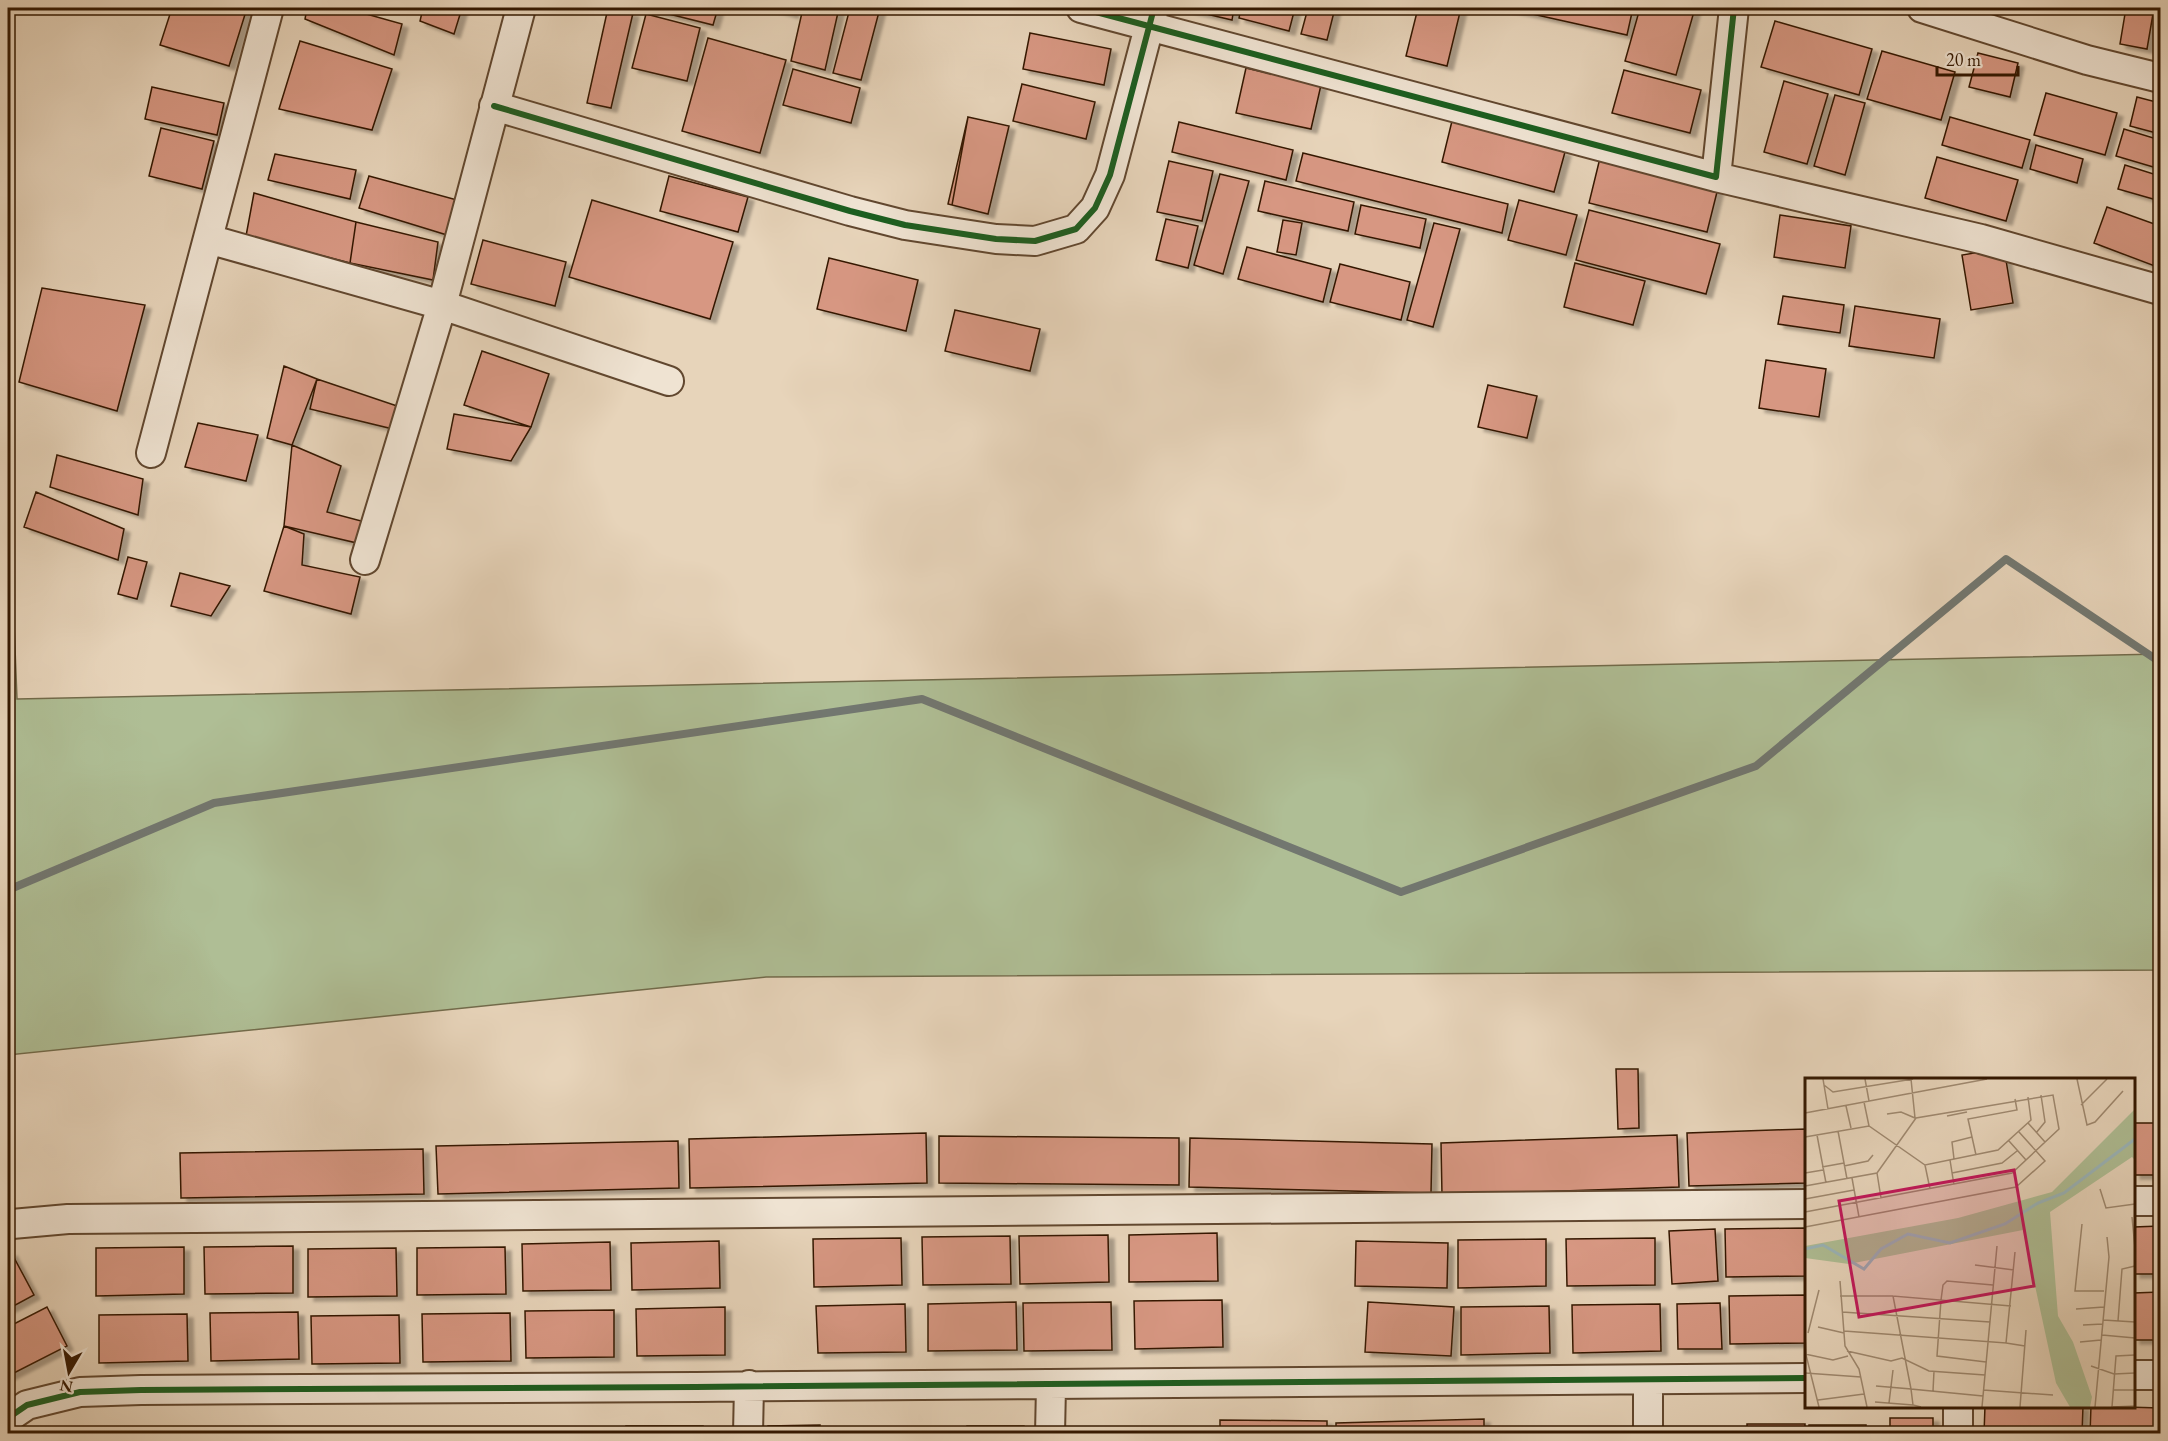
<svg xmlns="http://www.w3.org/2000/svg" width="2168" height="1441" font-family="'EB Garamond',serif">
  <defs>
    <filter id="shadow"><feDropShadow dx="6" dy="4" stdDeviation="1.5" flood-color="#0004"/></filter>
  </defs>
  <rect width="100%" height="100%" fill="#e7d4ba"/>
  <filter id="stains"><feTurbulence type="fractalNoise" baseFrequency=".00333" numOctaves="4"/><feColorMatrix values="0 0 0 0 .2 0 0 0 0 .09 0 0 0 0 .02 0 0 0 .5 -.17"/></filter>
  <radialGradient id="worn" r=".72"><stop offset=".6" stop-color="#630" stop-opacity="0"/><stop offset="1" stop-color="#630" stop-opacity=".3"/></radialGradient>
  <path fill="#afbe95" stroke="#726b4b" stroke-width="1.5" d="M8,470L17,699L2160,654V970L766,977L8,1055Z"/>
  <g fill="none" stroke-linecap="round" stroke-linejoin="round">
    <path stroke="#727770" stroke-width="8" d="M8,890L214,803L922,699L1401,892L1756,766L2006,559L2160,662"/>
  </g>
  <path fill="#d79782" stroke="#341801" stroke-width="1.5" filter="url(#shadow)" d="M172,8H247L229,66L160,45Z
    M307,8H345L402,24L394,55L305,19Z
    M423,8H462L454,34L420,21Z
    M608,8L633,13L611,108L587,103Z
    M645,8H718L713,25Z
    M771,8H794L792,14Z
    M803,8H839L825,70L791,61Z
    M850,8H880L861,80L833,73Z
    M1189,8H1234L1232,20L1189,10Z
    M1241,8H1295L1289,31L1239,18Z
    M1308,8H1335L1327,40L1301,34Z
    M1418,8H1461L1447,66L1406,56Z
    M1505,8H1633L1627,35Z
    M1640,8H1695L1676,75L1625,61Z
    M2126,8H2154L2147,49L2120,44Z
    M646,14L700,28L687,81L632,68Z
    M1775,21L1872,49L1859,95L1761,67Z
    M1030,33L1111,49L1104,85L1023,69Z
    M708,38L786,60L760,153L682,131Z
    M300,41L392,69L372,130L279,109Z
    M1882,51L1955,72L1941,120L1867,99Z
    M1978,53L2018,63L2010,97L1969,87Z
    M1246,68L1321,85L1311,129L1236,113Z
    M793,69L860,88L851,123L783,105Z
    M1624,70L1701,90L1690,133L1612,113Z
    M1784,81L1828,94L1807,164L1764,152Z
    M1022,84L1095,102L1086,139L1013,121Z
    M152,87L224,103L217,135L145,119Z
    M2046,93L2117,113L2105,155L2034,135Z
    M1835,95L1865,103L1845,175L1814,166Z
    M2137,97L2160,103V134L2130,126Z
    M968,117L1009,126L988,214L948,204Z
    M968,117L1009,126L988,214L952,205Z
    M1950,117L2030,140L2022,168L1942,145Z
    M1452,121L1565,152L1554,192L1442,162Z
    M1179,122L1293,150L1286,180L1172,152Z
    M161,128L214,141L202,189L149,176Z
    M2124,129L2160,140V169L2116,156Z
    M2036,145L2083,159L2077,183L2030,169Z
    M1303,153L1508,204L1502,233L1296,181Z
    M275,154L356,170L350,199L268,180Z
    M1937,157L2018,180L2006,221L1925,198Z
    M1600,158L1718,188L1707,232L1589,203Z
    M1169,161L1213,171L1202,221L1157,212Z
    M2125,165L2160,176V201L2118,189Z
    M1220,174L1249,181L1223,274L1194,265Z
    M369,176L457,200L447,235L359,208Z
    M669,176L748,197L738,232L660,211Z
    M1265,181L1354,202L1348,231L1258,211Z
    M254,193L356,222L350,263L246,236Z
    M592,200L733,242L710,319L569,277Z
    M1519,200L1577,215L1566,255L1508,240Z
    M1361,205L1426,219L1420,248L1355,234Z
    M2107,207L2160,226V268L2094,243Z
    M1589,210L1720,244L1706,294L1576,260Z
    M1780,215L1851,226L1845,268L1774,257Z
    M1166,219L1198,226L1188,268L1156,260Z
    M1283,220L1302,223L1296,255L1277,252Z
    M356,222L438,242L433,280L350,263Z
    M1434,223L1460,229L1433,327L1407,320Z
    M483,240L566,262L555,306L471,284Z
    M1247,247L1331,269L1323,302L1238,279Z
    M2004,248L2013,303L1971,310L1962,255Z
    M829,258L918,280L906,331L817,309Z
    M1575,263L1645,281L1633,325L1564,307Z
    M1340,264L1410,282L1401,320L1330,302Z
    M42,288L145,305L117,411L19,382Z
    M1783,296L1844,305L1840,333L1778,324Z
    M1855,306L1940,319L1934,358L1849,346Z
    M955,310L1040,329L1030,371L945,351Z
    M482,351L549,374L531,427L464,405Z
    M1766,360L1826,369L1819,417L1759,408Z
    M284,366L317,379L292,445L267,438Z
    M317,379L400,407L393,429L310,409Z
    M1488,385L1537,396L1527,438L1478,427Z
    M454,414L531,427L511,461L447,449Z
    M198,423L258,435L246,481L185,467Z
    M292,445L341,466L327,512L365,522L357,543L284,526Z
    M57,455L143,479L138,515L50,487Z
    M36,492L124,529L118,560L24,527Z
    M284,526L304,534L302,565L360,577L351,614L264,591Z
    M128,557L147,562L137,599L118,594Z
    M180,573L230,586L211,616L171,606Z
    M1616,1069H1638L1639,1128L1618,1129Z
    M2134,1123H2160V1175H2134Z
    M1806,1129V1183L1689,1186L1687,1133Z
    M926,1133L927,1183L690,1188L689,1139Z
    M1677,1135L1679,1187L1442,1195L1441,1143Z
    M939,1136L1179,1138V1185L939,1183Z
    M1190,1138L1432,1144L1431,1193L1189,1187Z
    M678,1141L679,1188L438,1194L436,1146Z
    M423,1149L424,1194L181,1198L180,1153Z
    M2160,1226V1274H2134V1227Z
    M1806,1228V1276L1726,1277L1725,1229Z
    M1715,1229L1718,1281L1672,1284L1669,1231Z
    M1217,1233L1218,1281L1129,1282V1235Z
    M1108,1235L1109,1282L1020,1284L1019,1236Z
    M1010,1236L1011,1284L923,1285L922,1237Z
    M901,1238L902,1285L814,1287L813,1239Z
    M1655,1238V1285L1567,1286L1566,1239Z
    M1546,1239V1286L1458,1288V1240Z
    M719,1241L720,1288L632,1290L631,1243Z
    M1356,1241L1448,1243L1447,1288L1355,1286Z
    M610,1242L611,1290L523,1291L522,1244Z
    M293,1246V1293L205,1294L204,1247Z
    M184,1247V1294L96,1296V1248Z
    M505,1247L506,1294L417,1295V1248Z
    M396,1248L397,1296L308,1297V1249Z
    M11,1252L34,1295L8,1309V1254Z
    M2160,1292V1340H2134V1293Z
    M1806,1295V1343L1730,1344L1729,1296Z
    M1222,1300L1223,1347L1135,1349L1134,1301Z
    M1016,1302L1017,1350L928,1351V1304Z
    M1111,1302L1112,1350L1024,1351L1023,1303Z
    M1368,1302L1454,1307L1451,1356L1365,1352Z
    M1720,1303L1722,1349H1678L1677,1304Z
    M905,1304L906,1352L818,1353L816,1306Z
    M1660,1304L1661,1351L1573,1353L1572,1305Z
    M1549,1306L1550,1353L1461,1355V1307Z
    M47,1307L67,1346L8,1376V1327Z
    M725,1307V1355L637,1356L636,1309Z
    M614,1310V1357L526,1358L525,1311Z
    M298,1312L299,1359L211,1361L210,1313Z
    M510,1313L511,1361L423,1362L422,1314Z
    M187,1314L188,1361L99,1363V1315Z
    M399,1315L400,1363L312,1364L311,1316Z
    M1985,1406H2083L2082,1434H1984Z
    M2091,1406L2160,1408V1434H2090Z
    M1890,1418H1933V1434H1890Z
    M1484,1419V1434H1336V1423Z
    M1220,1420L1327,1421V1434H1220Z
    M1747,1424H1805V1434H1747Z
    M820,1425V1434H768V1426Z
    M1809,1425H1866V1434H1809Z
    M626,1426H703V1434H626Z
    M967,1426H1024L1025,1434H967Z
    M525,1427H602V1434H525Z
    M313,1428L390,1429V1434H313Z
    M414,1428H491V1434H414Z
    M945,1429V1434H889V1430Z
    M1722,1431V1434H1673V1432Z"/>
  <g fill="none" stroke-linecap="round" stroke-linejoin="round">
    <defs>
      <path id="minor" d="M1081,8L1716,177L1734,8
        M1922,8L2087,60L2160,78
        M494,106L850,211L905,225L996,239L1035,241L1076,229L1095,208L1110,175L1154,8
        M1716,177L1981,239L2160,290
        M208,239L442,305L669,381
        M151,453L269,8
        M365,560L442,305L521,8
        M2134,1201H2160
        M8,1226L12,1224L68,1219L1806,1204
        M2134,1375H2160
        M1648,1380V1434
        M1958,1406V1434
        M8,1418L27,1405L80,1392L141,1390C696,1386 1251,1386 1806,1378
        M748,1434L749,1385
        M1050,1434L1051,1386"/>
    </defs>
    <use href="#minor" stroke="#61472f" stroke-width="32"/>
    <use href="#minor" stroke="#efe3d2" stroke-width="28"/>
    <defs>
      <path id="cycleway" d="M1081,8L1716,177L1734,8
        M494,106L850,211L905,225L996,239L1035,241L1076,229L1095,208L1110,175L1154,8
        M8,1418L27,1405L80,1392L141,1390C696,1386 1251,1386 1806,1378"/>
    </defs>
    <use href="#cycleway" stroke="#efe3d2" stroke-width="10"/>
    <use href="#cycleway" stroke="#1b5e20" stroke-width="6"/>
  </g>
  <g transform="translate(1805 1078)">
    <rect width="330" height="330" fill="#e7d4ba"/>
    <path d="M330,31V82L327,79L245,134L253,238L268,264L287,319L285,329H265L251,305L218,152L44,186L0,180V168L153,140L247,114Z" fill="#afbe95"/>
    <path fill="none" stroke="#9bb6ba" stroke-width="3" d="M0,171L18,167L59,191L76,171L103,156L145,165L200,146L233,125L259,115L330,61"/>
    <path fill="none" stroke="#9f8970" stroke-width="1.5" d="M18,1L23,31M60,1L64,23M272,1L282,47L290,44L318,13M19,7L28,14L108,1M59,24L64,48M276,27L302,1M41,28L46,50M0,35L182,1M82,36L96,34L110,40L106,1M142,38L162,34M223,45L240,64M33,53L42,101M231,55L240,44L236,17M12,57L21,105M0,59L64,48L120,87L193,72L226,42L223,19M204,63L221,82M171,77L163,41L212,32L210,21M149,81L147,64L167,59M145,82L149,107M120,87L125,111M39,88L63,83L68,77M17,89L39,85M0,95L18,92M72,95L76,120M147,95L197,85L212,73M47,100L54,139M0,108L72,95L111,40L248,17L254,51L207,95L0,134M295,111L301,130L330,126M0,121L49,112M327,139L330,170M277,146L270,213H299M0,149L211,109L240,83L214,54M170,187L209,192M35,203L40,268L54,291L62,329M35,218H88M271,231L299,229M37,234L185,244M298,242L330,244M313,243L317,191L330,188M278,247L298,246M13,249L39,255M39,253L201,265L210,174M0,255L1,277L14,329M3,255L14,212M297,257L330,260M275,264L296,262M201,265L220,268M42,273L86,283L97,280L124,293L180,297M0,276L28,282L43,278M181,284L132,278L136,222L138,207L142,203L188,207M286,288L309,296L330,295M0,295L56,299M71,308L106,311L108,327L116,329M178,312L248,317M308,312H330M128,313L129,293M178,318L106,311L88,218L206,228M13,322L59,316M70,324L108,327M84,325L88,292M177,329L192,168M215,329L221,252M290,329L304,179L302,159M307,329L311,278L330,277M308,329L330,328"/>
    <path fill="#c2185b" fill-opacity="0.15" stroke="#c2185b" stroke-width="3" d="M209,92L229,208L54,239L34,123Z"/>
    <rect width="330" height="330" fill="none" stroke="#341801" stroke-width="3"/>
  </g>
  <rect width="2168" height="1441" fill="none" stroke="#e7d4ba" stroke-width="30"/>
  <rect x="9" y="9" width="2150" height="1423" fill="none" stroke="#341801" stroke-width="3"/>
  <rect x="15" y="15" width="2138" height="1411" fill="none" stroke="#341801" stroke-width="1.5"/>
  <g transform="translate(69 1372) rotate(190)" stroke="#efe3d2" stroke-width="4.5" paint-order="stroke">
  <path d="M0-4.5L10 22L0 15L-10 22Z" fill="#341801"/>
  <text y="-9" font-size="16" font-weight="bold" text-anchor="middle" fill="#341801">N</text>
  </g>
  <path d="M1937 66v9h81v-9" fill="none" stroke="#341801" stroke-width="3"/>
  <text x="1946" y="66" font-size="18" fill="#341801" stroke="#efe3d2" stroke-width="4.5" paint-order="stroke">20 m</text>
  <rect width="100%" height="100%" filter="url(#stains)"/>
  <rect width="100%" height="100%" fill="url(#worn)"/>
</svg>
